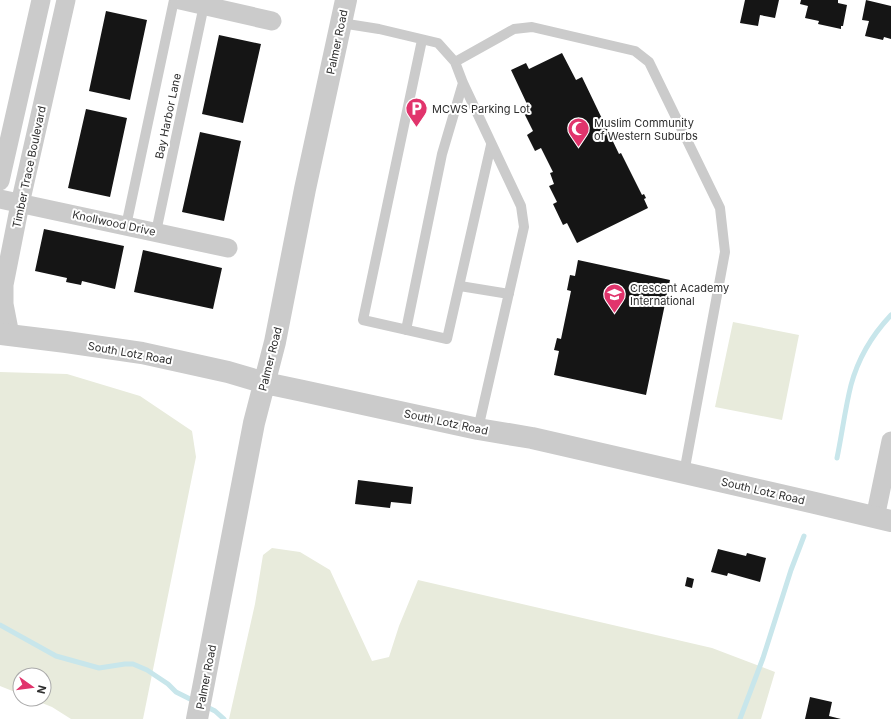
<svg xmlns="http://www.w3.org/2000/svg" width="891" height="719" font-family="Inter,sans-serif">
  <rect width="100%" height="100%" fill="#fff"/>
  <path fill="#e8ebdc" d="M733,322L799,335L782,420L715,407Z
    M0,372L67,374L140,396L192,431L196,457L143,719H71L52,707L32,699H44V675H20V694L0,686Z
    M272,548L300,552L330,570L372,661L389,657L399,626L418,580L712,648L775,672L761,719H229L255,604L263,555Z"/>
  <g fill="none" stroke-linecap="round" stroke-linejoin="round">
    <path stroke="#c8e6eb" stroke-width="5" d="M837,458C842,434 845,409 851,385C858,359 873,334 891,315
      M0,625L56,656L99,668L125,664H133L147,670L168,684L176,692L196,702
      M205,706L215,711L224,719
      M740,719L763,658L791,570L804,536"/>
  </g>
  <path fill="#151515" d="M745,0H779L775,18L760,15L758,26L740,23Z
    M801,0H838V3L847,5L843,26H841V29L818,24L819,21L805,18L808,6L800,4Z
    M866,0L891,6V39L884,37L883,40L865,36L869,21L862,20Z
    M106,11L147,20L130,100L89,91Z
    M219,35L261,44L243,123L202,114Z
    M562,53L576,80L582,77L619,154L621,153L642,195L644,194L646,198L644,199L648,208L577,243L567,223L563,225L553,204L557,202L549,186L554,184L550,173L553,172L541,148L535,151L527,135L533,131L521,107L527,104L511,70L526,63L529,69Z
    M86,109L127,118L110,197L68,188Z
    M200,132L241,141L224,221L182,212Z
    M44,229L124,246L115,289L82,281L81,285L66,282L67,278L35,271Z
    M143,250L222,268L213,309L134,292Z
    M578,260L670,280L646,395L554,375L559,351L554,350L557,338L561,339L571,291L567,290L570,275L575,276Z
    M358,480L413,487L411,504L391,502L390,508L355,504Z
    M718,549L746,556L747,553L766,558L760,582L728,573L727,576L711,572Z
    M687,577L694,579L692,588L685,586Z
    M810,697L832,702L829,716L841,719H805Z"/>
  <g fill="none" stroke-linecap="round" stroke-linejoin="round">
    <path stroke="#cbcbcb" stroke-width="10" d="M341,23L379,29L438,43L455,62L463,83L521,206L524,227L478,429
      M422,40L363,320L447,339L491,145
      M455,62L514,29L532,27L635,51L649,62L720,208L725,252L684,473
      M126,226L174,0
      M156,232L204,5
      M460,286L509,294
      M406,330L442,154L463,83"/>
    <path stroke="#cbcbcb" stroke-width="19" d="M180,0L272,21
      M0,181L41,0
      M0,199L228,248
      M10,335L4,304V285L20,204L66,0
      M875,518L891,441"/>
    <path stroke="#cbcbcb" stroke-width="22" d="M0,334L66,342L142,353L228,372L265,383L303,391L478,429L532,438L815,503L891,521
      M197,719L254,423L275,342L305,189L346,0"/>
  </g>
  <defs>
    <symbol id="parking-pin" viewBox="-11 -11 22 30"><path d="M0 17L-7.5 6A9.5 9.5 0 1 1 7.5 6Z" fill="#e1346c" stroke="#fff"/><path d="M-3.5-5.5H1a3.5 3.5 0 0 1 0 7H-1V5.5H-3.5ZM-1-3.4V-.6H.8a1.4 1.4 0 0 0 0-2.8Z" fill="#fff"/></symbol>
    <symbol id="mosque-pin" viewBox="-11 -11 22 30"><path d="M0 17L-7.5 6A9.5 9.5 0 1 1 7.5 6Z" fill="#e1346c" stroke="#fff"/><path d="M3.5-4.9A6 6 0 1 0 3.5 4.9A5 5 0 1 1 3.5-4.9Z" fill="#fff"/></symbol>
    <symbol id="school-pin" viewBox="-11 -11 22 30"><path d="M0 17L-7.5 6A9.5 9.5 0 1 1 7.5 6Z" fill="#e1346c" stroke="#fff"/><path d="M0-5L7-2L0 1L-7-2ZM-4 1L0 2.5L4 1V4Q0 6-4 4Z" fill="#fff"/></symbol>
  </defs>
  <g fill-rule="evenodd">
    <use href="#parking-pin" x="404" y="96" width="25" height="34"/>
    <use href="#mosque-pin" x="566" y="116" width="25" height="34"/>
    <use href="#school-pin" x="602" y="282" width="25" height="34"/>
  </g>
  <g text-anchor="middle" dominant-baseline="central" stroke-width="4" stroke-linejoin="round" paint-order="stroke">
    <g font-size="11" fill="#2e2e2e" stroke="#fff">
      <text transform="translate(337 42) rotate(-78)">Palmer Road</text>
      <text transform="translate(168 116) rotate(-78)">Bay Harbor Lane</text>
      <text transform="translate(29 167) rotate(-78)">Timber Trace Boulevard</text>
      <text transform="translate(114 223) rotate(12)">Knollwood Drive</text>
      <text transform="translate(130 353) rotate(10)">South Lotz Road</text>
      <text transform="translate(270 359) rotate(-76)">Palmer Road</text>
      <text transform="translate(446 422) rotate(12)">South Lotz Road</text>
      <text transform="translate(763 491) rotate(13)">South Lotz Road</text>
      <text transform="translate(206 677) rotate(-79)">Palmer Road</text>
    </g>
    <g font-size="11" fill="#2e2e2e" stroke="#fff" text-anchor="start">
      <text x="432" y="109">MCWS Parking Lot</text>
      <text x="594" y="123">Muslim Community<tspan x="594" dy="13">of Western Suburbs</tspan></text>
      <text x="630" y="288">Crescent Academy<tspan x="630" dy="13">International</tspan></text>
    </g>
  </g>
  <g transform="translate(32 687) rotate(104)"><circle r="19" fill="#ffffff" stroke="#ababab"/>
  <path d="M0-3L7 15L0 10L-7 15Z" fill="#e1346c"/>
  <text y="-6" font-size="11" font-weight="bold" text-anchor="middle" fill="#2e2e2e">N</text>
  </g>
</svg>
